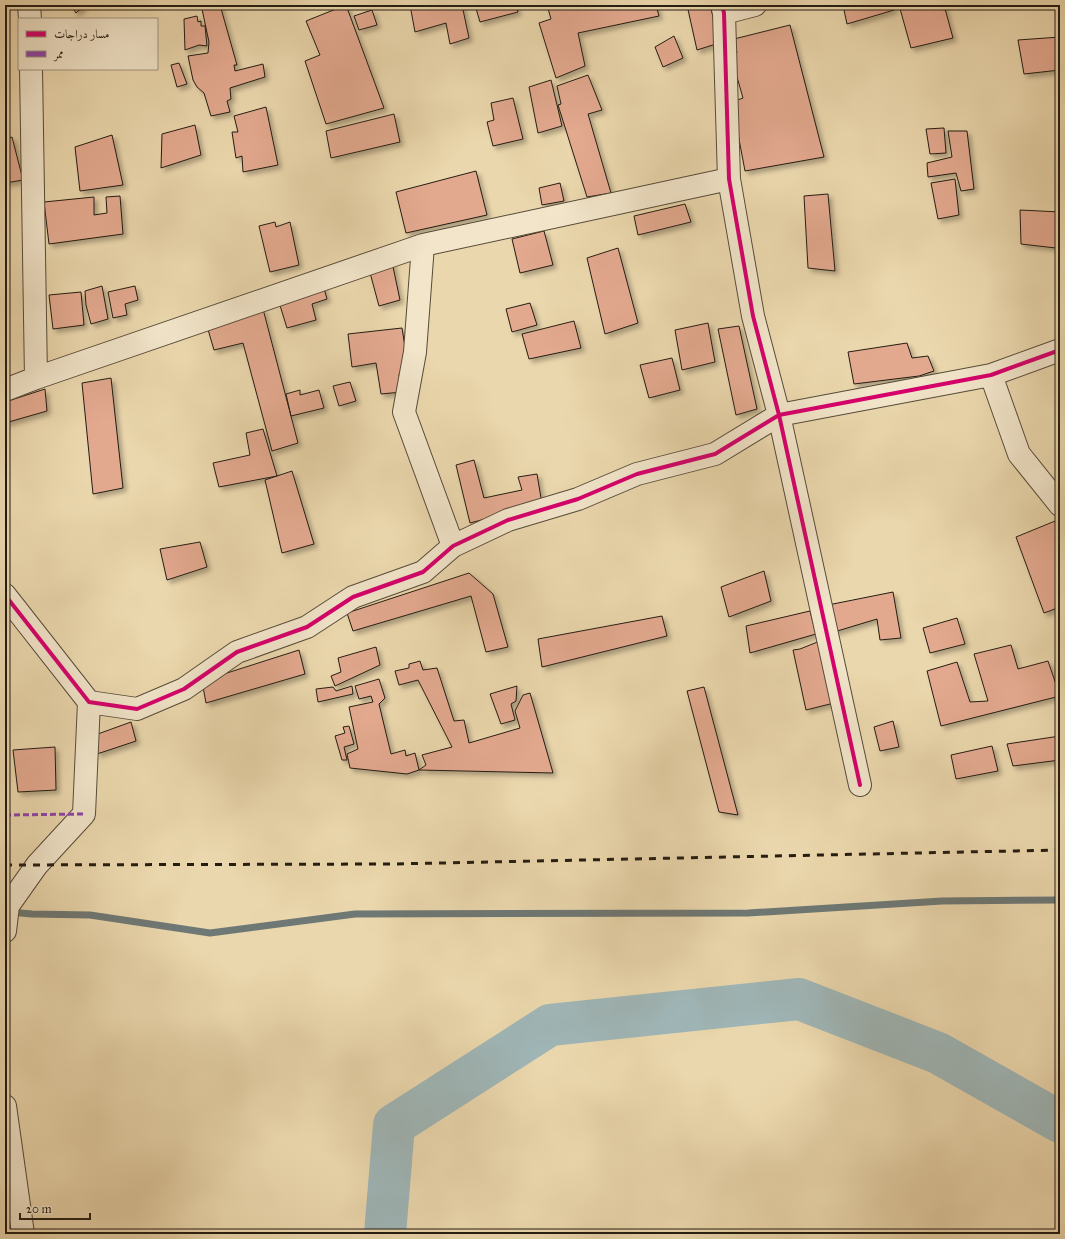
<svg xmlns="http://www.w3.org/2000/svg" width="1065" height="1239" font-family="'IM FELL Great Primer',Amiri,serif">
  <defs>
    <filter id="shadow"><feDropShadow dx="3.5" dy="3.5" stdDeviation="2" flood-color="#0004"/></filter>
  </defs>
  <rect width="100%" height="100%" fill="#ebd7ad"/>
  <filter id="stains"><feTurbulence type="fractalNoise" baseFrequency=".005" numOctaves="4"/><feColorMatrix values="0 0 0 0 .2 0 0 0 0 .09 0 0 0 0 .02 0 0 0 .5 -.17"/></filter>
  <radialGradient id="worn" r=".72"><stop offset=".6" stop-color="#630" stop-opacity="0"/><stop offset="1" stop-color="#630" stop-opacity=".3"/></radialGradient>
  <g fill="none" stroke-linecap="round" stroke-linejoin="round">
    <path stroke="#6e7875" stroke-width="7" d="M9,912L32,914L90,915L210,933L355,914L748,913L942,901L1060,900"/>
    <path stroke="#9fb6b7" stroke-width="42" d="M385,1234L394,1125L550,1025L799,999L938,1053L1060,1122"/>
  </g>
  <path fill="#e3a98f" stroke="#241c12" filter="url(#shadow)" d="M71,5H85L76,13Z
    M218,5H220L237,65H234L235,71L263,64L265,77L230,88L231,99L227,101L230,112L211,116L204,93L197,87L193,80L188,56L208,53L209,42L202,9Z
    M346,5L384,108L326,124L305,61L320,55L306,21Z
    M410,5H462L469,38L450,44L446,23L415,32Z
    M475,5H516L518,12L480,22Z
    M547,5H656L659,16L578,33L585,66L556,78L539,23L551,19Z
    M687,5H710L716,28V44L697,50Z
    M843,5H893L894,10L847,24Z
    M899,5H944L953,38L911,48Z
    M372,10L377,25L359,30L354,16Z
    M197,16L198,22L201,21V26H205L207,46L199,45L185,50L184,19Z
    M790,25L824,157L745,171L732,102L743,98L731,56L737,53L734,39Z
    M674,36L683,58L663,67L655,47Z
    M1060,37V70L1024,74L1018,40Z
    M179,63L187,84L177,87L171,65Z
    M588,75L602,110L588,114L611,193L587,197L558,105L561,104L557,86Z
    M551,80L562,126L538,133L529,87Z
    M513,98L523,139L493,146L487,122L494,120L491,103Z
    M266,107L278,165L243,172L242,156L236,158L232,132H238L234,116Z
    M394,114L400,142L331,158L326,131Z
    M195,125L201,155L161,168L162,134Z
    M944,128L946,153L930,154L926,129Z
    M948,131H967L974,189L961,191L956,173L928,177L927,163L952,157Z
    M112,135L123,185L80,191L75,147Z
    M12,137L23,180L5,183V139Z
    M476,171L487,215L406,233L396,192Z
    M955,179L959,215L938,219L931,183Z
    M560,183L564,201L542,205L539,188Z
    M828,194L835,271L808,268L804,196Z
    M120,196L123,234L49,244L44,202L94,197V215L107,213L106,197Z
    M685,204L691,222L638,235L634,216Z
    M1020,210L1060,212L1056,248L1021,244Z
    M275,222L276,227L290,222L299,265L270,272L259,226Z
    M544,231L553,265L520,273L512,239Z
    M618,248L638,323L605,334L587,258Z
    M392,262L400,300L379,306L369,269Z
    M323,285L327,299L312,304L316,320L287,328L278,299Z
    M102,286L108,319L91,324L86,305L85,291Z
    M135,286L138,300L125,304L127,315L113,318L108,292Z
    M81,292L84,325L53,329L49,295Z
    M530,303L537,325L512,332L506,309Z
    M263,309L298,443L272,451L243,343L214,350L207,326Z
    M574,321L581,348L529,359L522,334Z
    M708,323L715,362L682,370L675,330Z
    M739,326L757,409L736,415L718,329Z
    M402,328L408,366L399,374L402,392L381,394L376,363L352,367L348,334Z
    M907,343L912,358L928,356L934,371L919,376L854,384L848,352Z
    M672,358L680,390L649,398L640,365Z
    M111,378L123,488L93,494L82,383Z
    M350,382L356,401L339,406L333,386Z
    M45,389L47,411L5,423V402Z
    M300,390V395L319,390L324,408L291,416L286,394Z
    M263,429L277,476L219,487L213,463L250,455L246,433Z
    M474,460L484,498L522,490L518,477L537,474L542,504L470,523L456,465Z
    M292,471L314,544L282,553L265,480Z
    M1060,519V607L1044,613L1016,537Z
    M200,542L207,567L167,580L160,549Z
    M764,571L771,601L729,617L721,587Z
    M469,573L493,594L508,647L486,652L471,596L353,631L347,613Z
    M893,592L901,638L880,640L877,619L834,632L828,605Z
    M810,611L816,634L750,653L746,626Z
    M662,616L667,636L542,667L538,639Z
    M957,618L965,644L930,653L923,628Z
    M820,641L834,703L806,710L793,650L800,649Z
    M1011,645L1018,669L1048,661L1060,696L941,726L927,671L957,662L970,702L988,701L974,654Z
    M376,647L380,665L335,686L331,676L341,672L338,658Z
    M299,650L305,674L206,703L202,681Z
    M420,661L423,670L437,668L454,721L464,720L469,743L520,728L515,711L523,695L530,693L553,773L419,770L426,765L422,755L452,747L418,680L399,685L395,671L409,668V664Z
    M379,679L385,698L379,704L391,754L405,750L406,756L415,753L419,770L407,774L350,768L347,754L358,749L349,707L373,702L371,696L359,699L355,686Z
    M352,686L353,694L318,702L316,689L333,687L336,691Z
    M517,686L516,701L511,704L515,720L501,724L490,694Z
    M704,687L738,815L719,812L687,691Z
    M893,721L899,747L880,751L874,727Z
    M131,722L136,741L97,754L95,735Z
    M349,726L354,744L344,747L347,760H342L335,736L345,733L343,727Z
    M1060,736V760L1013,766L1007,744Z
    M992,746L998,771L956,779L951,755Z
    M55,747L56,790L18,792L13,750Z"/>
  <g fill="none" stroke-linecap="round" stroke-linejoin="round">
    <defs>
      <path id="minor" d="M29,5L30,19
        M722,5L724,13L729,179L753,316L779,415L860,785
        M724,13L755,5
        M31,69L36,378
        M423,245L415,352L404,412L453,546
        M991,375L1019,454L1060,505
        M5,390L36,378L423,245L729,179
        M5,595L89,702L137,709L184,689L237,652L307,627L353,597L423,572L453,546L508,520L578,499L637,474L715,454L779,415L991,375L1060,350
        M5,931L8,906L37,865L84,814L89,702
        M5,1106L23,1234"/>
    </defs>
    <use href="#minor" stroke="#564b39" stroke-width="24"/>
    <use href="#minor" stroke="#f2e5ca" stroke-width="22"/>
    <path stroke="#241c12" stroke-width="3" stroke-dasharray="7 7" stroke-linecap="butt" d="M5,865L393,864L1060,850"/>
    <path stroke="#8e44ad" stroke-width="3" stroke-dasharray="6 3" stroke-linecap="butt" d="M5,815L84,814"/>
    <defs>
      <path id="cycleway" d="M722,5L724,13L729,179L753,316L779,415L860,785
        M5,595L89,702L137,709L184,689L237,652L307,627L353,597L423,572L453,546L508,520L578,499L637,474L715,454L779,415L991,375L1060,350"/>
    </defs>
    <use href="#cycleway" stroke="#f2e5ca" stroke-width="6"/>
    <use href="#cycleway" stroke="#d6006c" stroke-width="4"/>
  </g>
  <rect width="1065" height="1239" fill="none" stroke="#ebd7ad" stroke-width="20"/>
  <rect x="6" y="6" width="1053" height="1227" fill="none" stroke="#241c12" stroke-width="2"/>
  <rect x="10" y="10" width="1045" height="1219" fill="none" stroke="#241c12"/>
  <rect x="18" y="18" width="140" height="52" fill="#f2e5ca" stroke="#a09580"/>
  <rect x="26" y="31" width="20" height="6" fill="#d6006c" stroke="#a09580"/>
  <text x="54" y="38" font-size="12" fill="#241c12">مسار دراجات</text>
  <rect x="26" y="51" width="20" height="6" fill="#8e44ad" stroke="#a09580"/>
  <text x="54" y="58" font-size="12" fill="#241c12">ممر</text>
  <path d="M20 1213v6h70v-6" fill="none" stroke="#241c12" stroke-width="2"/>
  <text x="26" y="1213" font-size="12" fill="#241c12" stroke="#f2e5ca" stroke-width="3" paint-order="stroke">20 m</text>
  <rect width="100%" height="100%" filter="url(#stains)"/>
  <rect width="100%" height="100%" fill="url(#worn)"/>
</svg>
